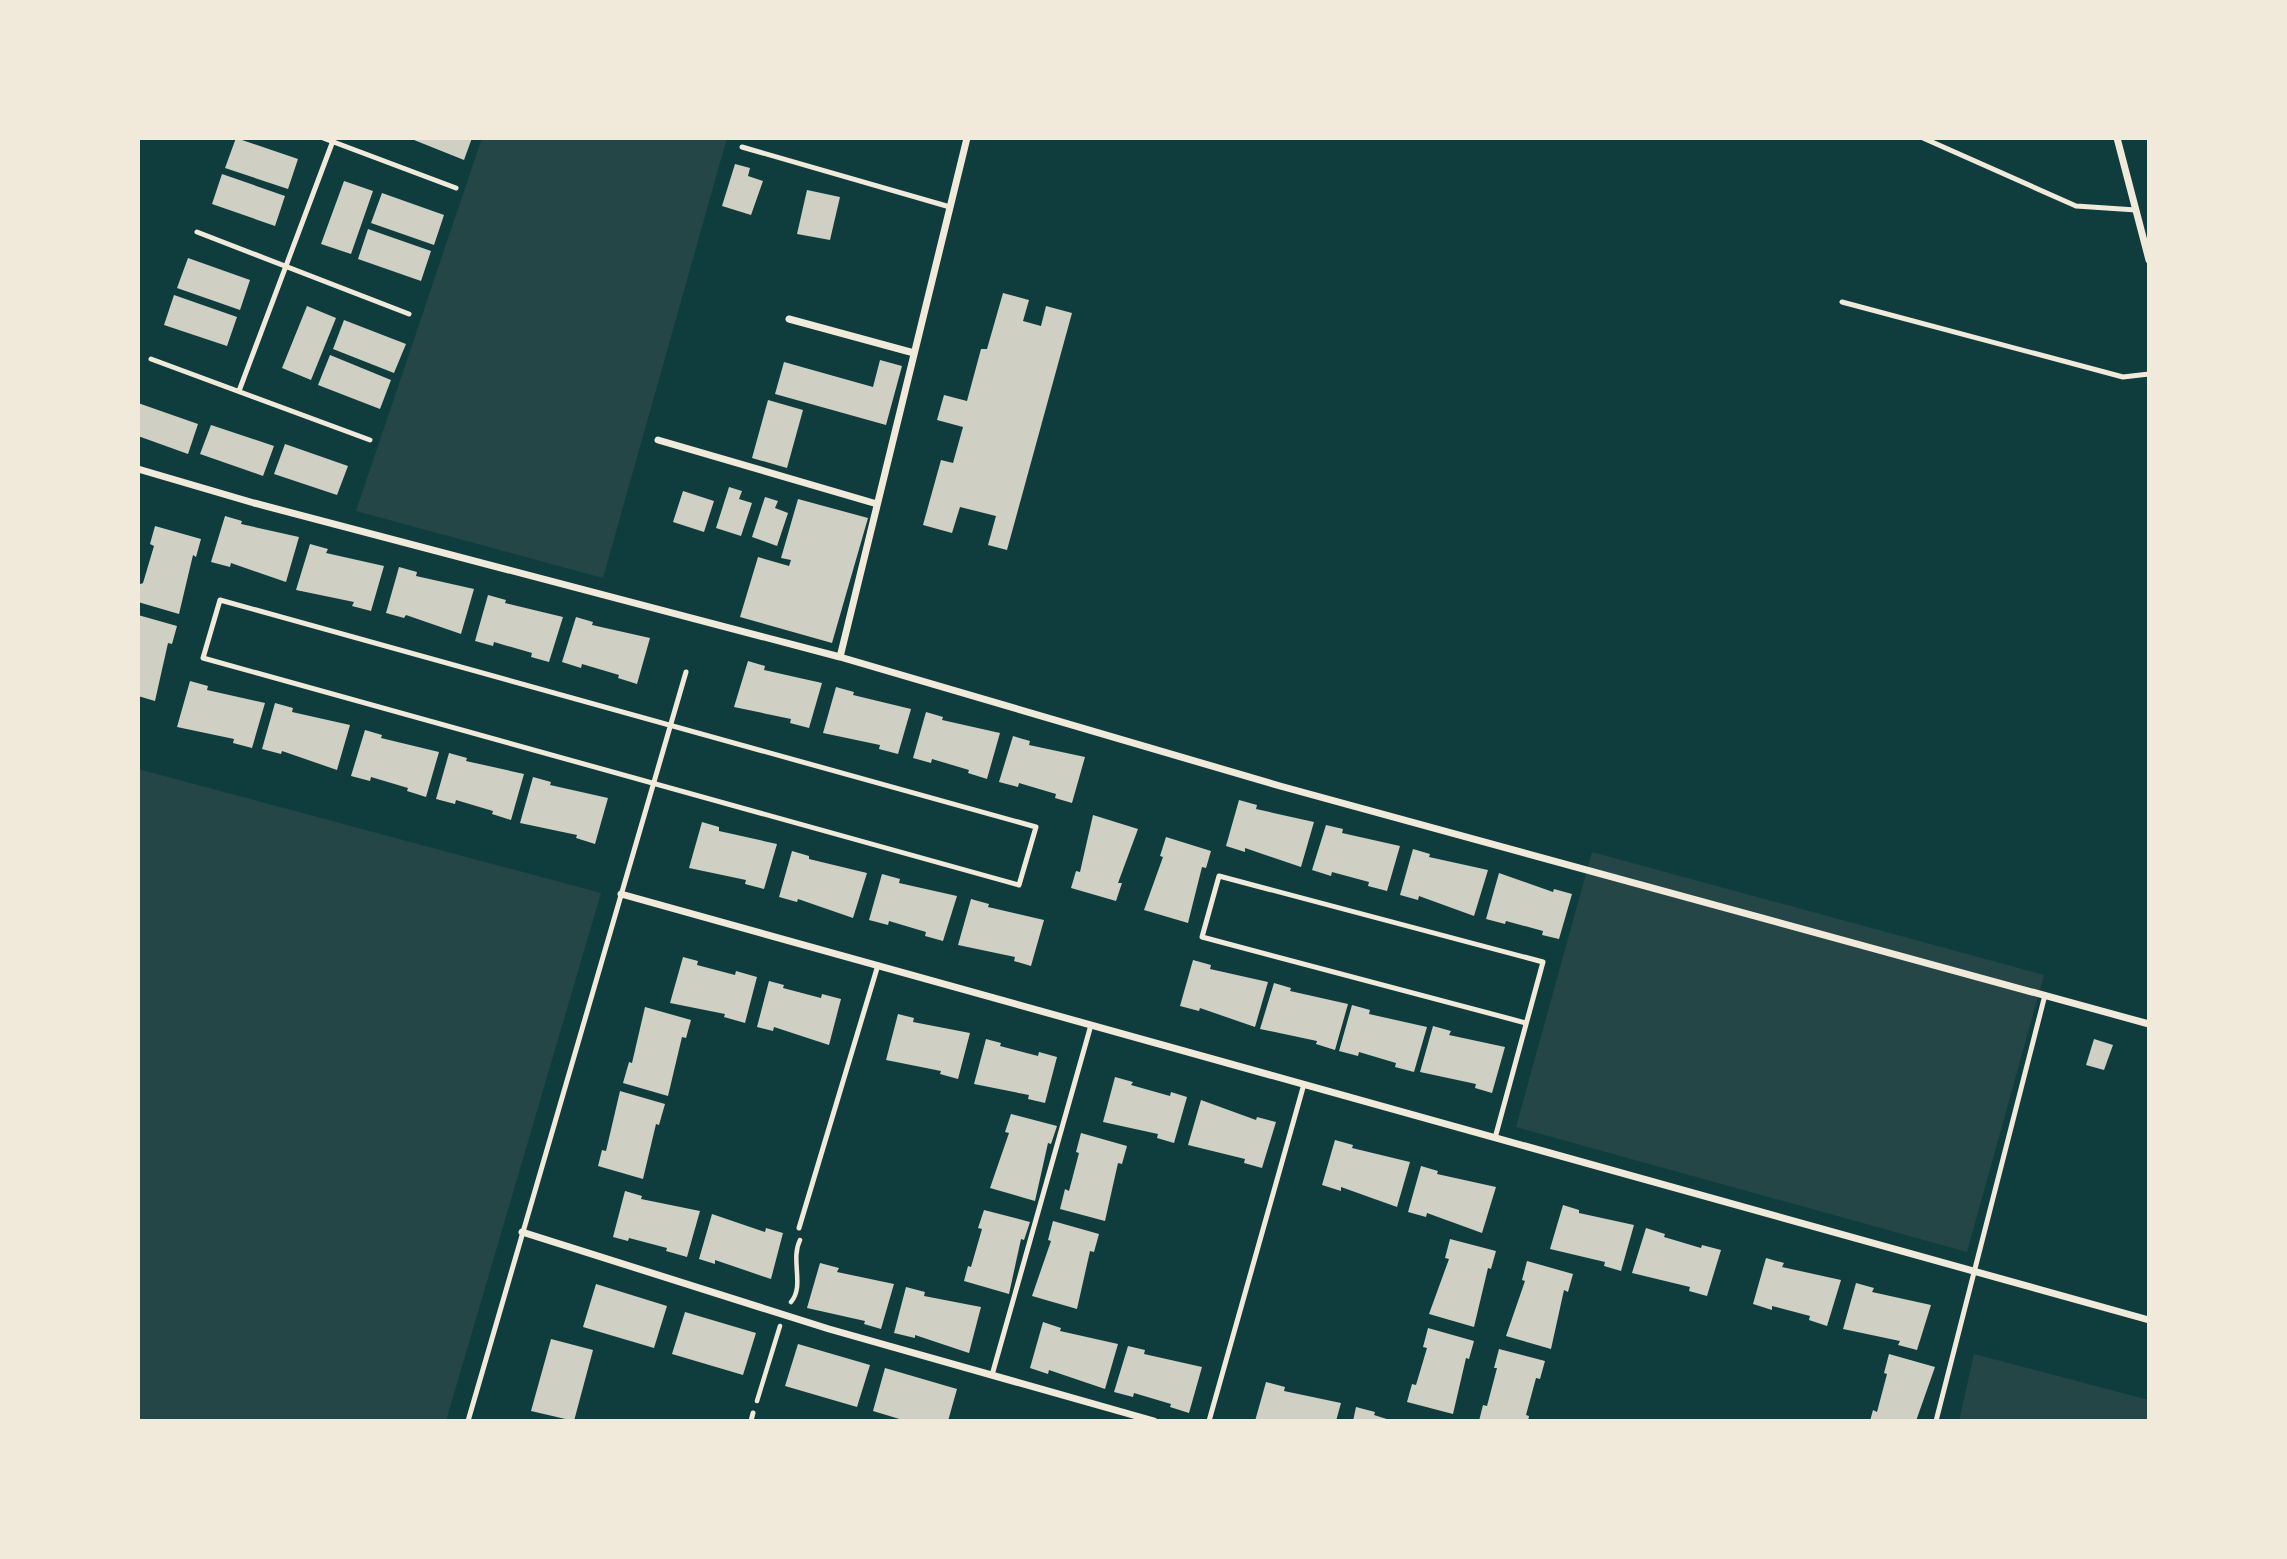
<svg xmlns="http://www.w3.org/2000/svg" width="2287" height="1559" font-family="Cabin,sans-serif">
  <rect width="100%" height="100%" fill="#0f3d3e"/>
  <path fill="#244646" d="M482,138H727L603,578L356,511Z
    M138,769L601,893L446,1421H138Z
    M1592,852L2044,975L1967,1252L1516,1127Z
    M1974,1354L2149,1400V1421H1959Z"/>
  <path fill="#cfcfc3" d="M236,138L298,159L288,189L225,168Z
    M409,138H472L464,160Z
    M735,164L750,168L748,176L763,181L751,215L722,206Z
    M222,174L285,196L275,226L212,204Z
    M344,181L373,191L351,254L321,244Z
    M807,190L840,197L830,240L797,234Z
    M382,193L444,215L434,245L371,223Z
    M368,229L431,251L421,281L358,259Z
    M188,258L250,280L240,310L177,288Z
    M1003,293L1029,300L1023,321L1041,326L1046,306L1072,313L1007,550L988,545L996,516L960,507L952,533L923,525L941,460L953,463L963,427L937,420L944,395L967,401L981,349H987Z
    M174,295L237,317L227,346L164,325Z
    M307,306L336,318L311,380L282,368Z
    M344,320L406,344L394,373L333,349Z
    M330,355L391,380L380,409L318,385Z
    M880,360L902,366L886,425L775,394L784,362L873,387Z
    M768,400L803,410L787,468L752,458Z
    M138,403L198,424L188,454L138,436Z
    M211,425L274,446L263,476L200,454Z
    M285,444L348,466L337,495L274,474Z
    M729,487L742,491L739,499L752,503L741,536L716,528Z
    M683,491L714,501L704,532L673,522Z
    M765,497L778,501L775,508L788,513L777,546L752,537Z
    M798,499L868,518L832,643L740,617L758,557L789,566L791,560L781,558Z
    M225,516L242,521L241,524L299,537L286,582L231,563L230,567L211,562Z
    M155,526L201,539L196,557L193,555L179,614L138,602V585L143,583L154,546L150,544Z
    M310,544L328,549L326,553L384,566L371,611L352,606L354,602L296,590Z
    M399,567L417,572L416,576L474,589L461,634L406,615L404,618L386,613Z
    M488,595L506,600L505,603L563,617L549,662L531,657L532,653L494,642L493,646L475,641Z
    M138,615L177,626L172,644L168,643L155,701L138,696Z
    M576,617L593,622L592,625L650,638L637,684L618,678L619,675L582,664L581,668L562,662Z
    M748,661L765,666L764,670L822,683L809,728L790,723L791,719L734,707Z
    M190,681L208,686L207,690L265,703L252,748L233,743L234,739L177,727Z
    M836,687L854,692L853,695L911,709L898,754L879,749L880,745L823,733Z
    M275,703L293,708L292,712L350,725L337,770L282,751L281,754L262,749Z
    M926,712L943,717L942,720L1000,733L987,779L968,773L969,770L932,759L931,763L913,758Z
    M365,730L382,735L381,738L439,752L426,797L407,791L408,788L371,777L370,781L351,776Z
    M1013,736L1030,741L1029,745L1085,757L1072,803L1055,798L1056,794L1019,783L1018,787L999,782Z
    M449,753L467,758L466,761L524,774L511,820L492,814L493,811L456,800L455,804L436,799Z
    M533,777L551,782L550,785L608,798L595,844L576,838L577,835L520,823Z
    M1239,800L1257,805L1256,809L1314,822L1301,867L1245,848V852L1226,846Z
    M1093,815L1138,829L1118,883H1122L1116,901L1071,888L1076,871L1080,872Z
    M702,822L719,827V831L777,844L764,889L745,884L746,880L689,868Z
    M1326,825L1343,829L1342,833L1400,846L1387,891L1368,886L1369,882L1332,872L1331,876L1312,870Z
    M1166,837L1211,851L1206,868L1202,867L1188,923L1144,910L1163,857L1160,856Z
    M1413,849L1430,854L1429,857L1488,870L1474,916L1419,896L1418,900L1400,895Z
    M792,851L809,856V859L867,873L853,918L798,899L797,902L779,897Z
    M1499,873L1553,892L1554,889L1572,894L1559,939L1542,935L1543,931L1506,921L1505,924L1486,919Z
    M882,874L900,879L899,883L957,896L943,941L925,936L926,932L889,921L888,925L869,920Z
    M971,899L989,904L988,907L1044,920L1031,966L1014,961L1015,957L958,945Z
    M683,957L698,961L697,965L735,975L736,971L757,977L745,1023L724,1017L725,1014L670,1003Z
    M1193,960L1211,965L1210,969L1268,982L1255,1027L1200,1008L1199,1011L1180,1006Z
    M769,981L784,985L783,988L821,998L822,994L841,999L829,1045L774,1027L773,1031L757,1027Z
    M1274,983L1291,988L1290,991L1348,1004L1335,1050L1316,1044L1317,1041L1260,1029Z
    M1352,1005L1370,1010L1369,1014L1427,1027L1414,1072L1395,1067L1396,1063L1359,1052L1358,1056L1339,1051Z
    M645,1007L691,1020L686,1038L682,1037L668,1096L623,1083L629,1062L632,1063Z
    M898,1014L914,1018L913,1022L970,1033L958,1079L940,1074L941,1071L886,1060Z
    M1433,1026L1451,1031L1449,1035L1505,1047L1492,1093L1475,1088L1476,1084L1420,1072Z
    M986,1039L1001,1043L1000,1046L1038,1056L1039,1052L1057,1057L1045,1103L1028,1099L1029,1095L974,1084Z
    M2094,1039L2113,1045L2104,1070L2086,1065Z
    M1115,1077L1133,1082L1131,1085L1170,1096L1171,1092L1187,1097L1174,1143L1157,1138L1158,1134L1103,1122Z
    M620,1091L665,1104L659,1125L656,1124L643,1179L598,1166L602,1150L606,1151Z
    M1201,1100L1256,1120L1257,1117L1276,1122L1262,1168L1244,1163L1245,1159L1188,1145Z
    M1011,1114L1057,1126L1051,1144L1048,1143L1035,1201L990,1188L1009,1133L1005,1132Z
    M1081,1133L1127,1146L1122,1164L1118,1163L1105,1221L1060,1209L1065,1189L1069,1191L1079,1153L1076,1152Z
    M1335,1140L1353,1145L1352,1148L1410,1162L1397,1207L1341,1187V1191L1322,1185Z
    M1421,1166L1438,1171L1437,1174L1496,1187L1482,1233L1427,1213L1426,1217L1408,1212Z
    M625,1191L642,1196L641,1199L700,1211L687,1257L666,1251L667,1248L629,1238L628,1241L613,1237Z
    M1563,1205L1579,1210V1213L1634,1225L1621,1271L1604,1266L1605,1262L1550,1249Z
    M984,1210L1030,1222L1024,1240L1021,1239L1009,1294L964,1281L968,1266L971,1267L982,1229L978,1228Z
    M712,1214L765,1232L766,1228L783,1233L771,1279L715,1260V1264L699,1259Z
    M1053,1221L1099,1234L1094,1252L1090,1251L1077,1309L1032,1296L1051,1241L1048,1240Z
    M1646,1228L1665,1234L1664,1237L1701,1248L1702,1245L1721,1250L1707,1296L1689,1291L1690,1287L1632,1273Z
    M1450,1239L1496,1251L1491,1269L1488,1268L1474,1327L1429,1314L1449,1259L1445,1258Z
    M1766,1258L1784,1263L1782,1267L1841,1280L1827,1326L1809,1320L1810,1316L1772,1306V1310L1753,1304Z
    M1527,1261L1573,1274L1568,1292L1564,1290L1551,1349L1506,1336L1525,1281L1522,1280Z
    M820,1263L839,1268L837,1272L894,1284L881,1329L864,1324L865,1321L807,1308Z
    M1856,1283L1874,1288L1872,1292L1931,1305L1917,1350L1898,1345L1900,1341L1843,1329Z
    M596,1284L667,1306L654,1348L583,1327Z
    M906,1287L925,1292L924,1296L981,1307L969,1353L915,1335V1338L894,1333Z
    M685,1312L756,1333L743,1375L672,1354Z
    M1043,1322L1061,1328L1060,1331L1118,1344L1105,1389L1049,1370L1048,1374L1030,1368Z
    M1428,1328L1474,1341L1469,1359L1466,1358L1453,1414L1407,1402L1412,1384L1416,1385L1427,1348L1423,1347Z
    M551,1339L593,1350L574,1421L531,1411Z
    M798,1344L870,1365L857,1407L785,1386Z
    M1128,1346L1145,1350L1144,1354L1202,1367L1189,1413L1170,1407L1171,1404L1134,1393L1133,1397L1114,1392Z
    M1499,1349L1545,1361L1540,1379L1536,1378L1526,1415L1529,1416L1528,1421H1479L1483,1405L1487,1406L1497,1368H1494Z
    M1889,1354L1935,1367L1916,1421H1870L1873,1410L1877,1412L1887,1374L1884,1373Z
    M885,1368L957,1389L948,1421H906L873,1411Z
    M1266,1382L1285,1387L1284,1391L1341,1403L1336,1421H1255Z
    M1356,1407L1375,1412L1374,1415L1393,1421H1353Z"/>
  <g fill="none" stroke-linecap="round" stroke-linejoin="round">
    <path stroke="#f1e9da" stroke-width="4.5" d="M791,1302C805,1286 790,1260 800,1240
      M757,1401L780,1326"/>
    <path stroke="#f1e9da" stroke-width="5" d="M323,138L456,188
      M1923,138L2076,206L2136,210
      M742,147L950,207
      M197,232L409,314
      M1842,302L2123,377L2149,374
      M151,359L370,440
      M239,391L334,138
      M220,600L1036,827L1019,885L203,658Z
      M1495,1138L1543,962L1219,876L1202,937L1526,1023
      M799,1228L878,965
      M992,1375L1091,1025
      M468,1421L686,672
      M751,1421L753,1413
      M1209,1421L1304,1084
      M1936,1421L2045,995"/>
    <path stroke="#f1e9da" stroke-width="7" d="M2117,138L2149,260
      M789,319L914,353
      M658,440L877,504
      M138,469L254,503L840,657L1280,786L2149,1024
      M840,657L967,138
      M621,894L2149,1320
      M522,1232L829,1329L1154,1421"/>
  </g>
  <rect width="2287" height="1559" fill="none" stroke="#f1e9da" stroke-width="280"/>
</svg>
